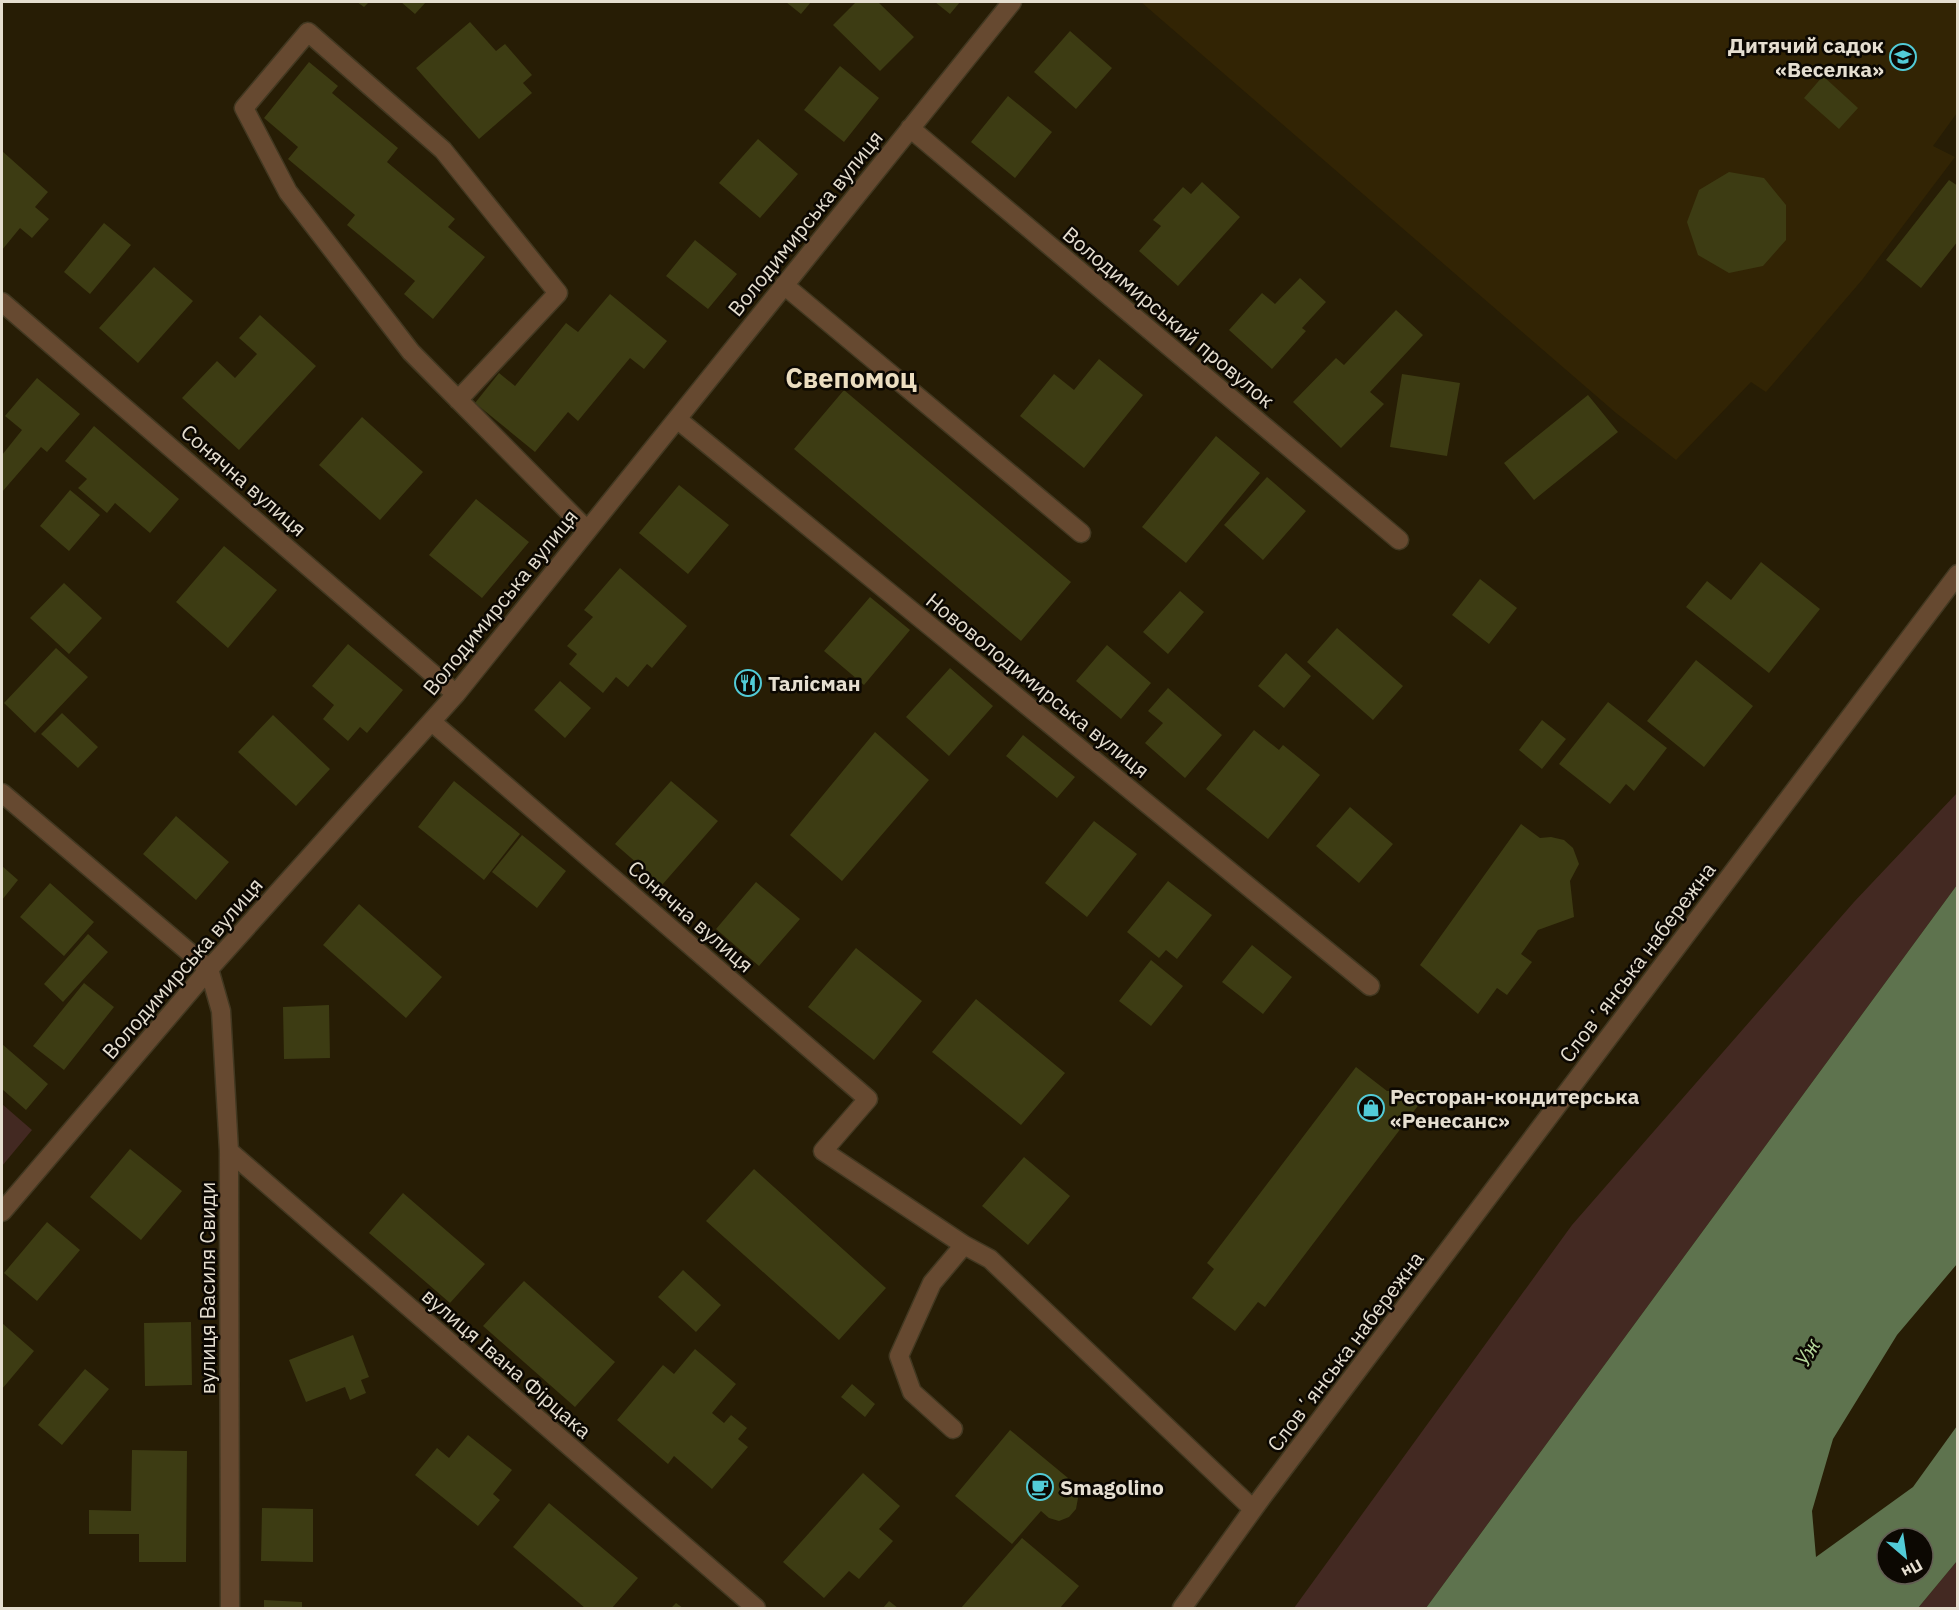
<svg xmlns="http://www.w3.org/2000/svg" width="1959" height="1610" font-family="'IBM Plex Sans',sans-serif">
  <rect width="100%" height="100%" fill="#271d05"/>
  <path fill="#322404" d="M1141,2H1957V113L1933,146L1955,157L1862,280L1766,392L1751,382L1676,460L1616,413Z"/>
  <path fill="#432922" d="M1957,793V885L1426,1608H1294L1572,1225L1854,902Z
    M2,1104L32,1130L2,1166Z
    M1957,1561V1608H1918Z"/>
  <path fill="#5e734e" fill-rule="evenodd" d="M1957,885V1264L1897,1335L1833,1439L1812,1511L1816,1557L1913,1487L1957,1426V1561L1918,1608H1426ZM1887,1538H1923V1574H1887Z"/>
  <path fill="#3d3c13" d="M357,2H369L364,7Z
    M401,2H426L415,14Z
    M786,2H811L801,14Z
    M856,2H878L914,37L880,71L833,25Z
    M935,2H960L950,14Z
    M470,22L496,51L505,44L532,75L523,83L532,93L479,139L416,68Z
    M1070,31L1112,68L1076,109L1034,72Z
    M309,62L338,86L332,93L398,148L387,162L455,219L448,227L485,257L433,319L404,294L415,281L347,225L355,215L288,159L298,147L264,118Z
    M840,66L879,98L844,142L804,110Z
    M1823,76L1858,108L1839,129L1804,98Z
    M1008,96L1052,132L1015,178L971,142Z
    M758,139L798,174L760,218L719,183Z
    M2,151L48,192L35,207L49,219L32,238L20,228L2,250Z
    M1729,172L1764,178L1786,205V240L1763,266L1729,273L1698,255L1687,222L1699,190Z
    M1949,180L1958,186V241L1921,288L1886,260Z
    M1202,182L1240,217L1178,286L1139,251L1161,226L1153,220L1183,187L1191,194Z
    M104,223L131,245L90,294L64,272Z
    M695,240L737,274L708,309L666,276Z
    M154,267L193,301L138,363L99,328Z
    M1300,278L1326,302L1302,328L1306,331L1272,369L1229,330L1262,293L1275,304Z
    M610,294L667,341L644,369L630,358L578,421L568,412L535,452L475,403L499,373L515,386L566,323L578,332Z
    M1396,310L1423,335L1370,392L1384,404L1341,448L1293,402L1336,358L1344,365Z
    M260,315L316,366L239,450L182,398L217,361L235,378L257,354L239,338Z
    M1099,359L1143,395L1084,468L1020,416L1054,374L1074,390Z
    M1402,374L1460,383L1447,456L1390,447Z
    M37,378L80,414L47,452L41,447L2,492V455L22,430L5,416Z
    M844,390L1071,582L1021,641L794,449Z
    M1588,395L1618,432L1534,500L1504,463Z
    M362,417L423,472L380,520L319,465Z
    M94,426L179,499L150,533L115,503L107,513L78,488L87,479L65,461Z
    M1216,436L1260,473L1186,563L1142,527Z
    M1267,477L1306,511L1263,560L1224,525Z
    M679,485L729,525L688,574L639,533Z
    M70,490L100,515L69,551L40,526Z
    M476,499L529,542L482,598L429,555Z
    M224,546L277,590L228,648L176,602Z
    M1761,562L1820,609L1769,673L1686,607L1707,581L1731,600Z
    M620,568L687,626L652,668L647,664L628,687L616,677L603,693L569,664L577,654L567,646L593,617L584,610Z
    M1480,579L1517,608L1489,644L1452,615Z
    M64,583L102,618L69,654L30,618Z
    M1180,591L1204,612L1168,654L1143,632Z
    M870,597L910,630L864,685L824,651Z
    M1337,628L1403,686L1373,720L1307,662Z
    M348,644L403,690L367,733L360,727L348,741L323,719L334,705L312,686Z
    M1107,645L1151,683L1121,719L1076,681Z
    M56,648L88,677L35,733L4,703Z
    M1286,653L1311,676L1284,708L1258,686Z
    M1696,660L1753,706L1704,767L1647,721Z
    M950,668L993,706L949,756L906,717Z
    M560,681L591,708L565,738L534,710Z
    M1168,688L1222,735L1185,778L1145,743L1163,723L1148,711Z
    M1608,702L1667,748L1634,791L1626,784L1610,804L1559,764Z
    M62,713L98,747L78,768L41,734Z
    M273,715L330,769L296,806L238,752Z
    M1542,720L1566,739L1542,769L1519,750Z
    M1254,730L1279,750L1283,745L1320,775L1268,839L1206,789Z
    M875,732L929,780L842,881L790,835Z
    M1023,735L1075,777L1057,798L1006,756Z
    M454,781L520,834L484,880L418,827Z
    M671,781L718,821L662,885L615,844Z
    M1350,807L1393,844L1359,883L1316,846Z
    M176,816L229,862L196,900L143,854Z
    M1094,821L1137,854L1087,917L1045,883Z
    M1521,824L1540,838L1551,837L1564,840L1573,848L1579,864L1570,881L1574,917L1538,930L1521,954L1532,962L1507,995L1497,988L1478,1014L1420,965Z
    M522,835L566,871L537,908L492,872Z
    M2,866L18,880L2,900Z
    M1168,881L1212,915L1177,959L1166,950L1159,958L1127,932Z
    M756,882L800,919L759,966L716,929Z
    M50,883L94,922L64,956L20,917Z
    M359,904L442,977L406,1018L323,945Z
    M88,934L108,952L63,1002L44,984Z
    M1252,945L1292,977L1263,1014L1222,982Z
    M856,948L922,1001L874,1060L808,1007Z
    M1151,960L1183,986L1151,1026L1119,1001Z
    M84,983L114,1007L64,1070L33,1046Z
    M976,999L1065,1073L1021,1125L932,1052Z
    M329,1005L330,1058L284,1059L283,1007Z
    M2,1044L48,1084L26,1110L2,1089Z
    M1356,1067L1387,1091L1430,1090L1265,1307L1258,1302L1235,1331L1192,1298L1214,1269L1207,1263Z
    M130,1149L182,1191L141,1240L90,1197Z
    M1024,1157L1070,1196L1028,1245L982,1206Z
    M754,1169L886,1288L839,1340L706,1221Z
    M403,1193L485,1264L450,1303L369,1233Z
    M47,1222L80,1250L37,1301L4,1273Z
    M683,1270L721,1305L696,1332L658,1297Z
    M524,1281L615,1362L575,1407L483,1326Z
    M191,1322L192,1385L145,1386L144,1323Z
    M2,1323L34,1351L2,1389Z
    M353,1335L369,1377L361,1380L366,1393L350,1400L345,1387L306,1402L289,1360Z
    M695,1349L736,1384L712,1413L724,1423L731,1415L747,1428L738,1439L748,1447L712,1489L674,1456L668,1464L617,1420L663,1365L674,1374Z
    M85,1369L109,1389L62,1445L38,1425Z
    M852,1384L875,1404L865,1417L841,1397Z
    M1010,1430L1068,1478L1065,1482L1074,1489L1078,1498L1076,1509L1069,1517L1059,1521L1049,1518L1041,1511L1012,1544L955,1496Z
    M468,1435L512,1470L493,1494L500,1500L478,1526L415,1475L437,1448L449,1458Z
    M132,1450L187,1451L186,1562H139V1534H89V1510L131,1511Z
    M863,1473L900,1506L879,1529L893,1541L859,1579L849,1571L824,1598L783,1562Z
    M549,1503L638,1578L612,1608H585L513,1547Z
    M262,1508L313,1509V1562L261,1561Z
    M1022,1538L1079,1586L1060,1608H961Z
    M264,1600L302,1602V1608H264Z
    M889,1601L898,1608H883Z
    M676,1603L683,1608H671Z"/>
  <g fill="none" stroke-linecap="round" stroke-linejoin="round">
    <defs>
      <path id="minor" d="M910,128L1399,540
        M784,285L1081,533
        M2,302L456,694
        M458,400L558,293L443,150L308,32L244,108L288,192L411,352L587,530
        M677,419L1370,986
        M432,722L868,1099L823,1151L964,1245L990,1259L1253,1509
        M2,793L209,969L221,1011L229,1151L230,1608
        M229,1151L756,1608
        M2,1212L209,969L456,694L1012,2
        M953,1429L912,1392L899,1356L932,1283L964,1245
        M1182,1608L1262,1497L1958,574"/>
    </defs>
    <use href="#minor" stroke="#423821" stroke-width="21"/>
    <use href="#minor" stroke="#664930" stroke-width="18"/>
  </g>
  <defs>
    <symbol id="school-ring" viewBox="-11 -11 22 22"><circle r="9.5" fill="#0c0802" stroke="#52cbd7" stroke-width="1.5"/><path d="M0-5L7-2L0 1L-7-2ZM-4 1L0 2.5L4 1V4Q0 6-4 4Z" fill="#52cbd7"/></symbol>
    <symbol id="restaurant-ring" viewBox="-11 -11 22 22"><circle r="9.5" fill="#0c0802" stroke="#52cbd7" stroke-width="1.5"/><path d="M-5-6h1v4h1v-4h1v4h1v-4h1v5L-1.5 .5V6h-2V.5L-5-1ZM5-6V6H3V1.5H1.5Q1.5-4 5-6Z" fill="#52cbd7"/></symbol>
    <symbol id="shop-ring" viewBox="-11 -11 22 22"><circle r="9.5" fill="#0c0802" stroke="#52cbd7" stroke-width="1.5"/><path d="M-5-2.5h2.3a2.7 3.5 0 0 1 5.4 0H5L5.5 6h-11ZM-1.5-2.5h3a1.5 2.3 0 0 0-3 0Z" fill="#52cbd7"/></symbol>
    <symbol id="cafe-ring" viewBox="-11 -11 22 22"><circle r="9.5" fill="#0c0802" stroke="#52cbd7" stroke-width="1.5"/><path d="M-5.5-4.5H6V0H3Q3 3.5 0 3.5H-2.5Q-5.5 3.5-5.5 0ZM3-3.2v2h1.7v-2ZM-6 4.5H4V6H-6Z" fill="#52cbd7"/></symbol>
  </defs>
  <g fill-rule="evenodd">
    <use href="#school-ring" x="1888" y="42" width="30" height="30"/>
    <use href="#restaurant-ring" x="733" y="668" width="30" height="30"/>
    <use href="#shop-ring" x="1356" y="1093" width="30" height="30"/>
    <use href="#cafe-ring" x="1025" y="1472" width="30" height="30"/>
  </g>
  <g text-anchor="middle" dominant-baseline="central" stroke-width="5" stroke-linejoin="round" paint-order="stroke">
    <g font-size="21" font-weight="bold" fill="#e5ded0" stroke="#0c0802" text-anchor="start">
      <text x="1884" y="45" text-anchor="end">Дитячий садок<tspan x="1884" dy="24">«Веселка»</tspan></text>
      <text x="768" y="683">Талісман</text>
      <text x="1390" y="1096">Ресторан-кондитерська<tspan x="1390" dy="24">«Ренесанс»</tspan></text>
      <text x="1060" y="1487">Smagolino</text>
    </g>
    <g font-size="21" fill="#e5ded0" stroke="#0c0802">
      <text transform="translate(805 223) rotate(-51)">Володимирська вулиця</text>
      <text transform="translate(1169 317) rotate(40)">Володимирський провулок</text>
      <text transform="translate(244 480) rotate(41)">Сонячна вулиця</text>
      <text transform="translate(500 602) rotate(-51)">Володимирська вулиця</text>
      <text transform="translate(1038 685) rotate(39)">Нововолодимирська вулиця</text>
      <text transform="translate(691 916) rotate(41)">Сонячна вулиця</text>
      <text transform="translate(1637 962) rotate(-53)">Словʼянська набережна</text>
      <text transform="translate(182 968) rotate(-49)">Володимирська вулиця</text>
      <text transform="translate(207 1288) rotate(-90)">вулиця Василя Свиди</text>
      <text transform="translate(1345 1351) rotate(-53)">Словʼянська набережна</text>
      <text transform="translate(507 1363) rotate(41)">вулиця Івана Фірцака</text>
    </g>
    <g font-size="22" font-style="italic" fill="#b4d79a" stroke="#0c0802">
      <text transform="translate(1807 1352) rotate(-60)">Уж</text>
    </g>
    <g font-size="27" font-weight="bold" fill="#ebddc0" stroke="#0c0802">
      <text x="851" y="377">Свепомоц</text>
    </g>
  </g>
  <rect width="1959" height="1610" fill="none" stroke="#e5ded0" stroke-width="6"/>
  <g transform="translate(1905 1556) rotate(151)"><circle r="28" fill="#0c0802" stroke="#635e54" stroke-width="1.5"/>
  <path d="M0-4.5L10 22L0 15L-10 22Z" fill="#52cbd7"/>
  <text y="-9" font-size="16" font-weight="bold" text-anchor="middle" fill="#e5ded0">Пн</text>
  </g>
</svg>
